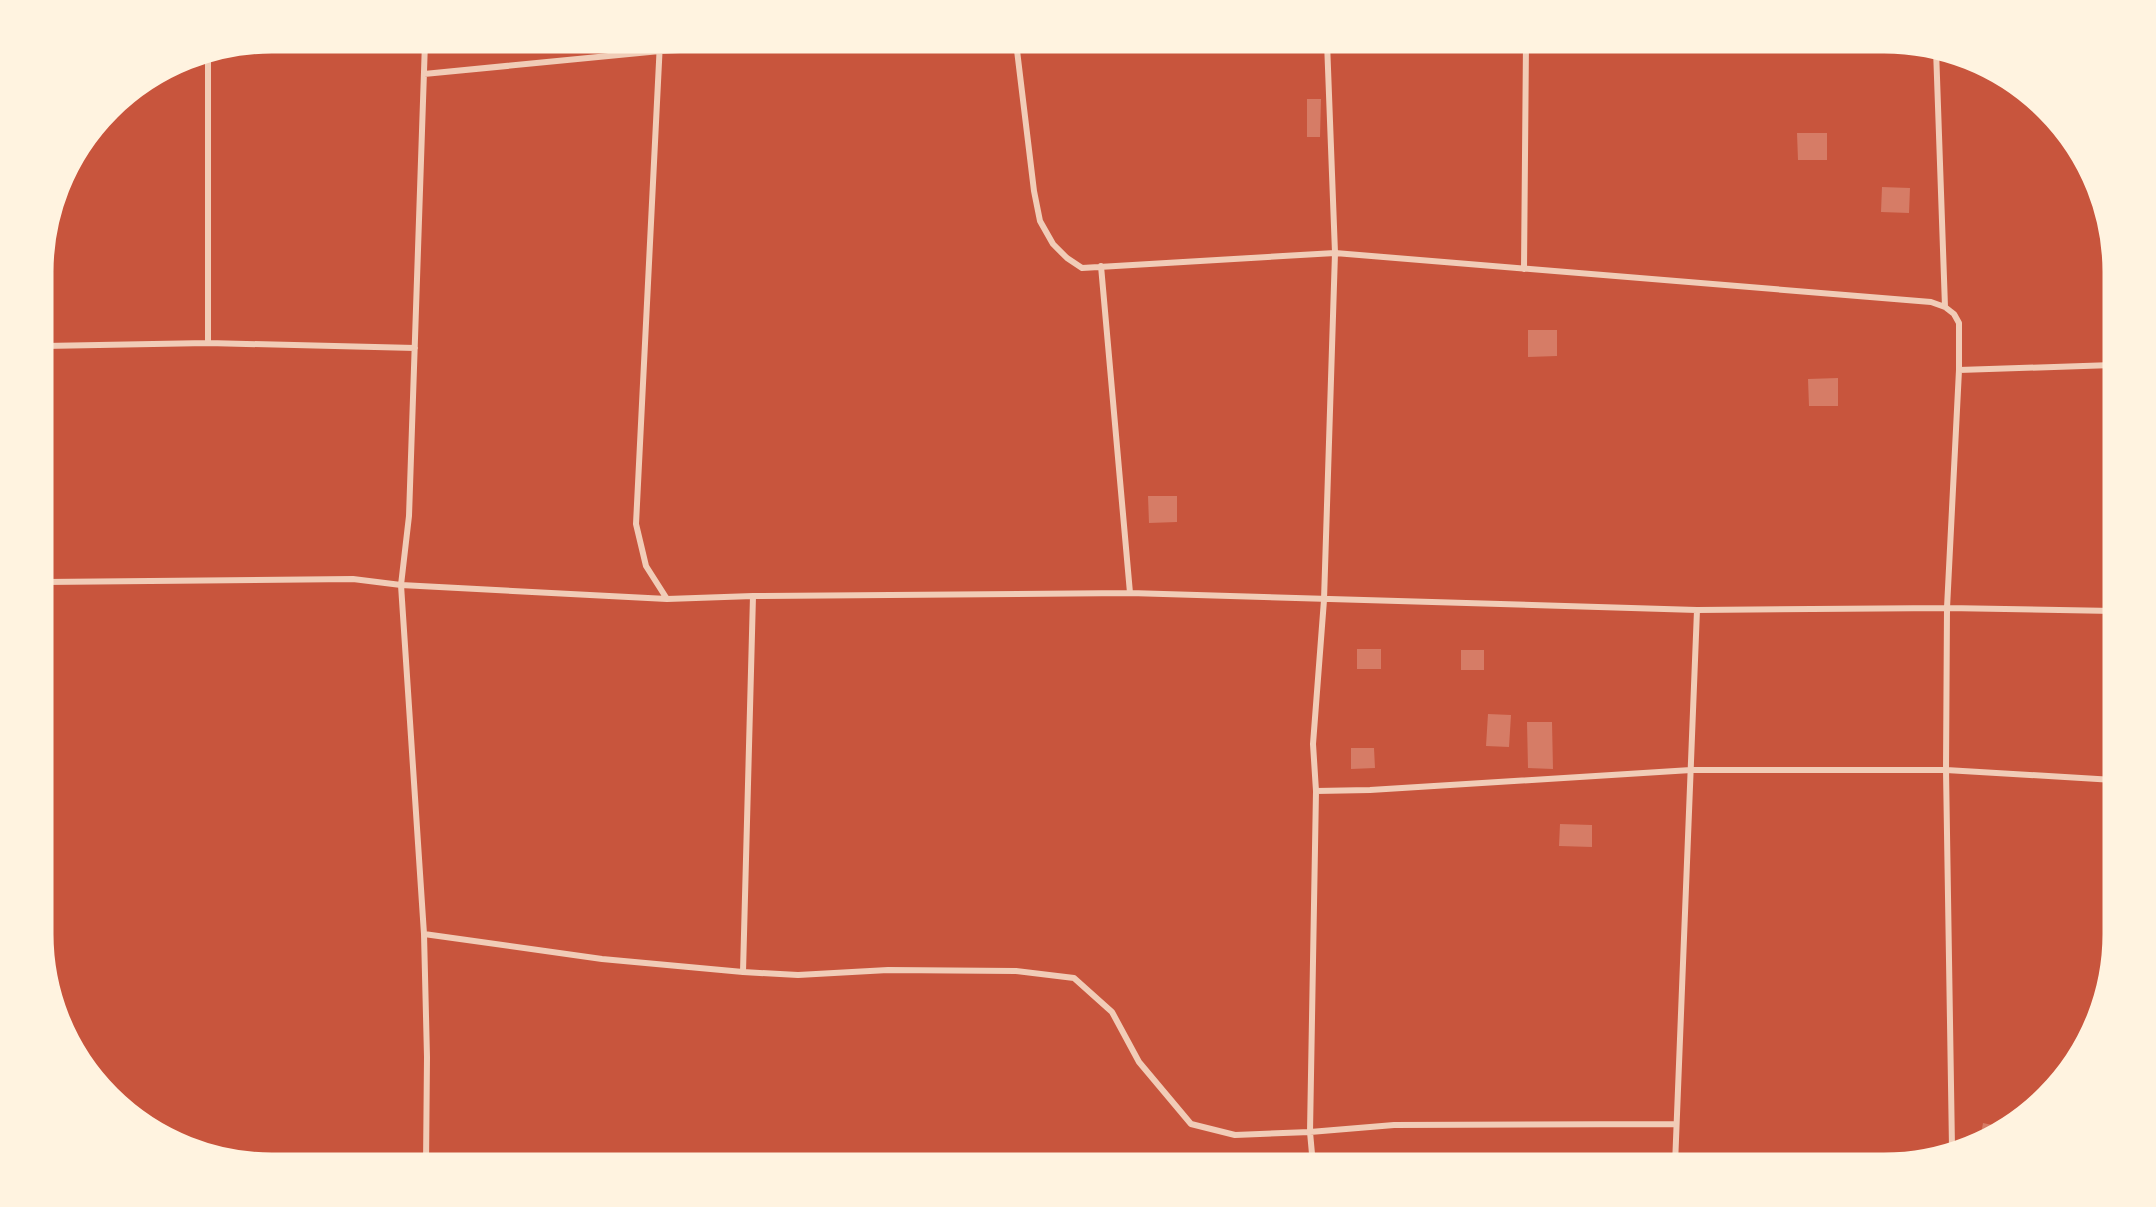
<svg xmlns="http://www.w3.org/2000/svg" width="2156" height="1207" font-family="'Space Grotesk',sans-serif">
  <rect width="100%" height="100%" fill="#c8553d"/>
  <path fill="#d67c66" d="M1784,42H1812L1813,50H1784Z
    M1307,99H1321L1320,137H1307Z
    M1797,133H1827V160H1798Z
    M1882,187L1910,188L1909,213L1881,212Z
    M1528,330H1557V356L1528,357Z
    M1838,378V406H1809L1808,379Z
    M1148,496H1177V522L1149,523Z
    M1357,649H1381V669H1357Z
    M1461,650H1484V670H1461Z
    M1488,714L1511,715L1509,747L1486,746Z
    M1527,722H1552L1553,769L1528,768Z
    M1351,748H1374L1375,768L1351,769Z
    M1560,824L1592,825V847L1559,846Z
    M1983,1123L2006,1128L1999,1134L1980,1140Z"/>
  <g fill="none" stroke-linecap="round" stroke-linejoin="round">
    <path stroke="#f1ccb7" stroke-width="6" d="M425,42L409,516L401,585L424,934L427,1057L426,1165
      M660,42L636,524L646,566L667,599L753,596L1130,593L1697,610L1947,608L2114,611
      M1016,42L1034,191L1040,221L1053,244L1067,258L1082,268L1335,253L1931,302L1945,307L1954,314L1959,323V370L1947,608L1946,770L2114,780
      M1327,42L1335,253L1324,600L1313,744L1316,791L1370,790L1691,770H1946L1952,1148
      M1936,49L1945,307
      M424,74L660,51L837,42
      M1101,266L1130,593
      M1524,269L1526,42
      M208,343V55
      M44,346L208,343L415,348
      M1959,370L2113,365
      M44,582L353,579L401,585L667,599
      M424,934L602,959L743,972L798,975L888,970L1016,971L1074,978L1112,1012L1139,1062L1191,1124L1235,1135L1310,1132L1394,1125L1676,1124
      M743,972L753,596
      M1313,1165L1310,1132L1316,791
      M1675,1165L1697,610"/>
  </g>
  <path d="M0 0H2156V1207H0ZM272 52H1884A220 220 0 0 1 2104 272V934A220 220 0 0 1 1884 1154H272A220 220 0 0 1 52 934V272A220 220 0 0 1 272 52Z" fill="#fff3e0" fill-rule="evenodd"/>
  <path fill="none" stroke="#fff3e0" stroke-width="3" d="M272 52H1884A220 220 0 0 1 2104 272V934A220 220 0 0 1 1884 1154H272A220 220 0 0 1 52 934V272A220 220 0 0 1 272 52Z"/>
</svg>
